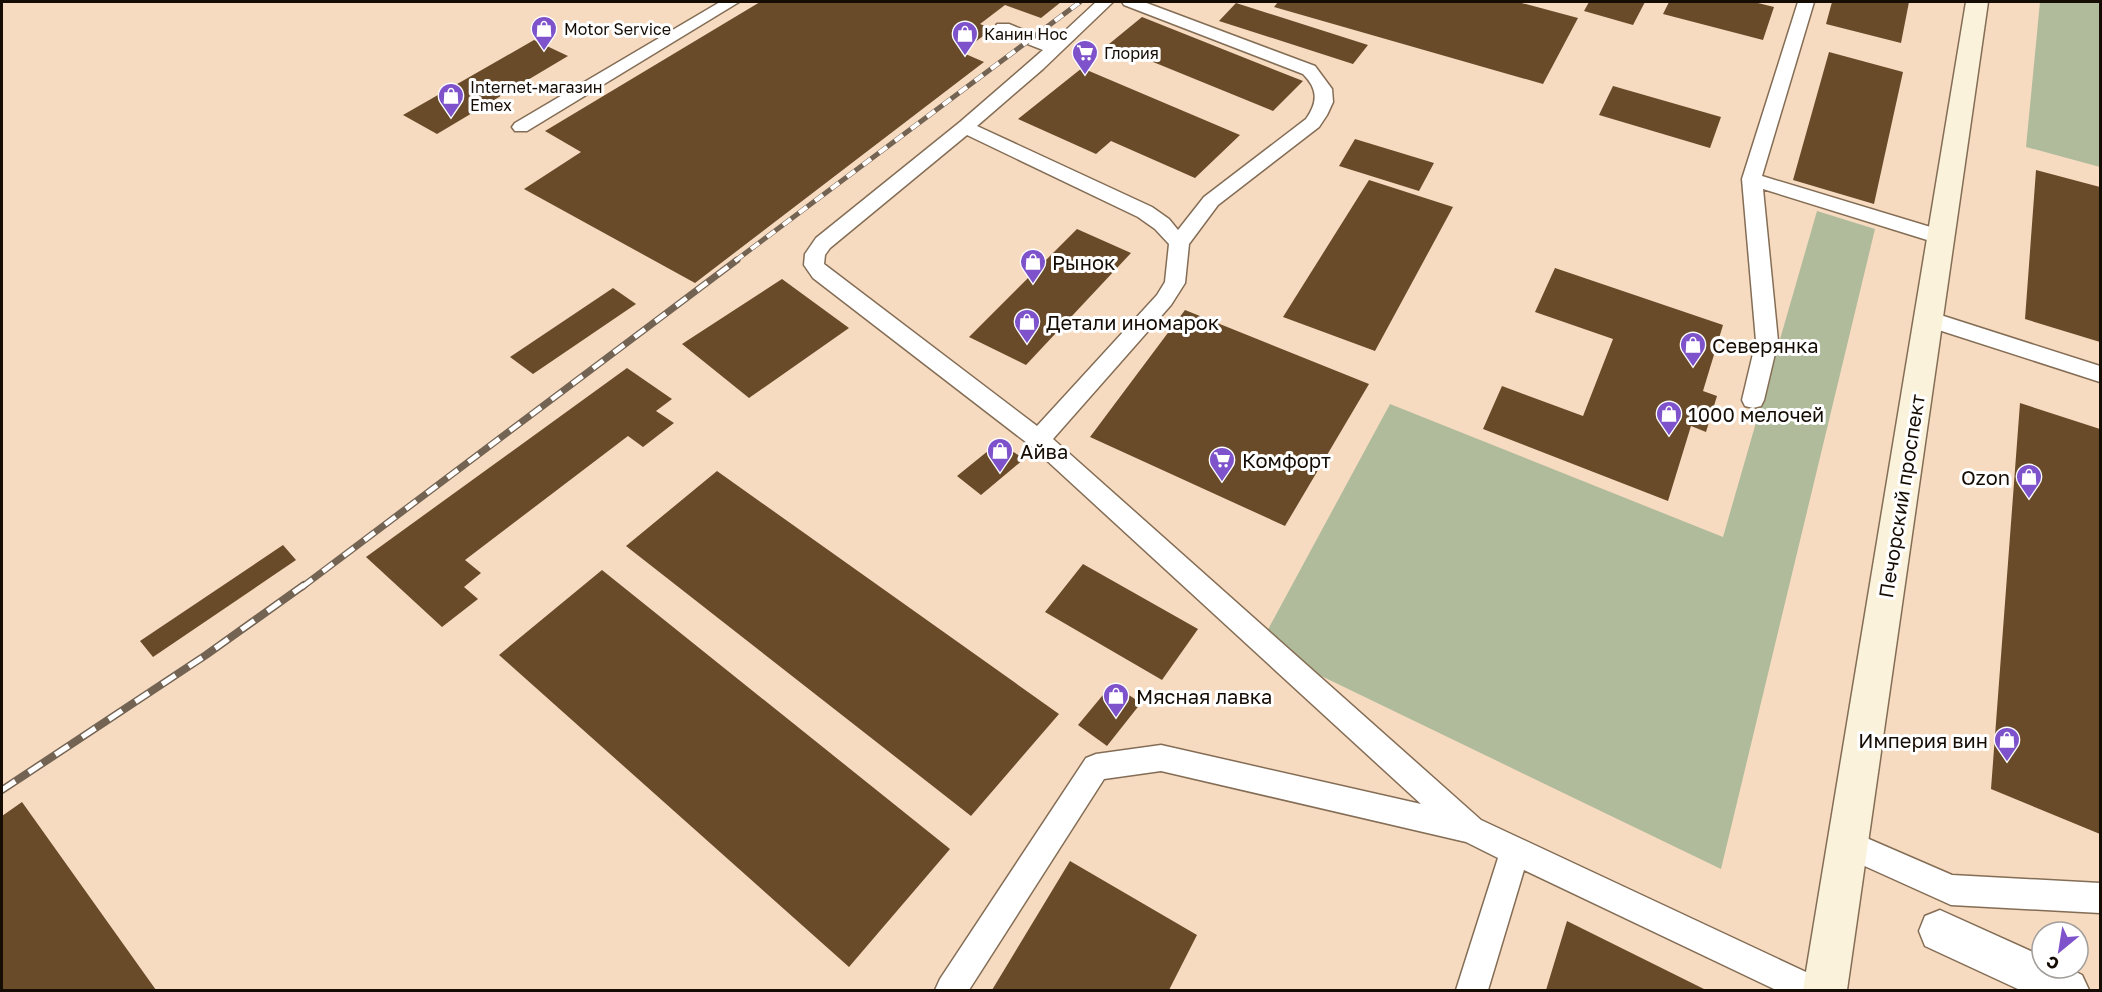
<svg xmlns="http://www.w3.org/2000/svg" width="2102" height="992" font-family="'Golos Text',sans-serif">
  <rect width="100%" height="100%" fill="#f6dbc1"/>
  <path fill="#b0bb9b" d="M2040,2H2100V167L2026,147Z
    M1817,211L1875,229L1721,869L1259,646L1390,404L1723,537Z"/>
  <path fill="#6a4b29" d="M760,2H1061L1041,18L1005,5L980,24L993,29L961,52L984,62L695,283L524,189L581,152L545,131Z
    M1278,2H1518L1578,18L1543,84L1274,7Z
    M1589,2H1645L1633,25L1584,11Z
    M1669,2H1754L1774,7L1763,40L1663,14Z
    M1832,2H1909L1901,43L1826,24Z
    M1236,3L1368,45L1353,64L1219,21Z
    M1142,17L1303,81L1273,111L1109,44Z
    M534,40L568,56L437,134L403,115Z
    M1829,52L1903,72L1874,204L1793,180Z
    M1082,68L1240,135L1195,178L1111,141L1096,154L1018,119Z
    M1613,86L1721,117L1710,148L1599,115Z
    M1355,139L1434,163L1419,191L1339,166Z
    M2036,170L2100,187V342L2025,319Z
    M1369,180L1453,207L1375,351L1283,317Z
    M1077,229L1131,253L1026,365L969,337Z
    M1555,268L1723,325L1703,391L1717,396L1706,432L1691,426L1668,501L1483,429L1502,386L1583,416L1613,339L1535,312Z
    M782,279L849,328L749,398L682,344Z
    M613,288L636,304L533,374L510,357Z
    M1185,310L1369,384L1285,526L1090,437Z
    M627,368L672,399L656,411L674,423L643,447L628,436L465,560L481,573L464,587L478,599L442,627L366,557Z
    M2020,403L2100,429V834L1991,789Z
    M999,442L1024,459L981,495L957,476Z
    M717,471L1059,714L971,816L626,546Z
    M283,545L296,560L153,657L140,641Z
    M1083,564L1198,629L1162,680L1045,612Z
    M602,570L950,849L849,967L499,655Z
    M1112,684L1141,703L1107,746L1078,725Z
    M22,802L156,990H2V816Z
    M1070,861L1197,935L1169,990H992Z
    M1567,921L1706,990H1546Z"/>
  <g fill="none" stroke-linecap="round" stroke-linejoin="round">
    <defs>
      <path id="lane" d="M720,2H739L527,131H515L512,127L515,123Z
        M1096,2H1113L1043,69L977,126L1152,207L1169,219L1178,230L1204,197L1306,119C1318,102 1318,89 1303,74L1124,5L1122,2H1144L1315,66L1332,89L1333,102L1327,115L1319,127L1218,205L1189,244L1185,283L1171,305L1053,439L1481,820L1821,979L1826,990H1776L1524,870L1488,990H1456L1498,858L1466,842L1161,771L1104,779L969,990H935L940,979L1086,758L1096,754L1161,745L1421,804L1031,446L813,278L804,265L805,254L816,238L960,122L1043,50L997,32L995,28L997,24H1009L1053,42ZM967,135L1138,217L1155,229L1169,244L1165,282L1157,295L1037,426L824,264L825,255L830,248Z
        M1798,2H1814L1762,176L1947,232L1950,237L1947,242L1940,244L1763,189L1778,341L1764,400L1761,406L1753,408L1745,406L1742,400L1756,341L1742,179Z
        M1928,311L2100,366V382L1920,324L1917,319L1920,314Z
        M1848,830L1952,875L2100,883V913L1951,905L1838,854L1833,844L1838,834Z"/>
      <path id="street" d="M1940,910L2042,956V968H2068L2082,975L2089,990H2020L1925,946L1919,931L1925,916Z"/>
      <path id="secondary" d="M1966,2H1988L1847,990H1803Z"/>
    </defs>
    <use href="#lane" stroke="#846d55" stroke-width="3"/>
    <use href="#street" stroke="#846d55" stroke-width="3"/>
    <use href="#secondary" stroke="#846d55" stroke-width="3"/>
    <use href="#lane" fill="#fff" fill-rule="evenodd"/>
    <use href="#street" fill="#fff" fill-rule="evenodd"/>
    <use href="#secondary" fill="#faf2db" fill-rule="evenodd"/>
    <defs>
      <path id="rail-far2" d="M735,261L1080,2"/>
      <path id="rail-far1" d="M302,587L737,260"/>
      <path id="rail" d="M2,790L206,655L304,585"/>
    </defs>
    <use href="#rail-far2" stroke="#736353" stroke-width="5"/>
    <use href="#rail-far1" stroke="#736353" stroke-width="7"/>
    <use href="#rail" stroke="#736353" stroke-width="8"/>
    <use href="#rail-far2" stroke="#fff" stroke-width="4" stroke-dasharray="10" stroke-linecap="butt"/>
    <use href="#rail-far1" stroke="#fff" stroke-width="4.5" stroke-dasharray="13" stroke-linecap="butt"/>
    <use href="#rail" stroke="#fff" stroke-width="5" stroke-dasharray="16" stroke-linecap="butt"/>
  </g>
  <defs>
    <symbol id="shop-pin" viewBox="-11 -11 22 30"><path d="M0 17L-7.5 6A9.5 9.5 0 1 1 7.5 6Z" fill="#7e52ca" stroke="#fff"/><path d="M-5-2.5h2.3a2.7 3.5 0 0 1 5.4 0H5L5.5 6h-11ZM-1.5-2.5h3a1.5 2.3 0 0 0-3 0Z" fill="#fff"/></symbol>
    <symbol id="supermarket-pin" viewBox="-11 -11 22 30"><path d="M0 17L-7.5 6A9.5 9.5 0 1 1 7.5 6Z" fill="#7e52ca" stroke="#fff"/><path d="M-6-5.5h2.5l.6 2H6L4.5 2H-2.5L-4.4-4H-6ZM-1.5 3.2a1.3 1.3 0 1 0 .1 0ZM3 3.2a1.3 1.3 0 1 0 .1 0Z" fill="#fff"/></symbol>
  </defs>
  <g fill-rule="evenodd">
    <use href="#shop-pin" x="529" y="14" width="30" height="40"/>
    <use href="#shop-pin" x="950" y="19" width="30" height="40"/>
    <use href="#supermarket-pin" x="1070" y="38" width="30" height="40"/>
    <use href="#shop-pin" x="436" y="81" width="30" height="40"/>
    <use href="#shop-pin" x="1018" y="247" width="30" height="40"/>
    <use href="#shop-pin" x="1012" y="307" width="30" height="40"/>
    <use href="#shop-pin" x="1678" y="330" width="30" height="40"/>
    <use href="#shop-pin" x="1654" y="399" width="30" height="40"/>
    <use href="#shop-pin" x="985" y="436" width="30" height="40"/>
    <use href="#supermarket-pin" x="1207" y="445" width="30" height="40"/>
    <use href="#shop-pin" x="2014" y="462" width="30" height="40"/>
    <use href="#shop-pin" x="1101" y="681" width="30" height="40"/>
    <use href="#shop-pin" x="1992" y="725" width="30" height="40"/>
  </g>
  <g text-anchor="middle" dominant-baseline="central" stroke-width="6" stroke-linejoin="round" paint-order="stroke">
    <g font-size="16" fill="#150c04" stroke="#fff" text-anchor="start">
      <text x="564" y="29">Motor Service</text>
      <text x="984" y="34">Канин Нос</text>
      <text x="1104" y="53">Глория</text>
      <text x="470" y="87">Internet-магазин<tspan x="470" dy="18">Emex</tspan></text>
    </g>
    <g font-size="20" fill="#150c04" stroke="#fff" text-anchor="start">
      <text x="1052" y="262">Рынок</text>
      <text x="1046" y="322">Детали иномарок</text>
      <text x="1712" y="345">Северянка</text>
      <text x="1688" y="414">1000 мелочей</text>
      <text x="1020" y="451">Айва</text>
      <text x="1242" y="460">Комфорт</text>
      <text x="2010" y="477" text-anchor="end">Ozon</text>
      <text x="1136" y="696">Мясная лавка</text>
      <text x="1988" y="740" text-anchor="end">Империя вин</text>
    </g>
    <g font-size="20" fill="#150c04" stroke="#fff">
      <text transform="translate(1901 496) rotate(-81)">Печорский проспект</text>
    </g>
  </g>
  <rect width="2102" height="992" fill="none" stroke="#150c04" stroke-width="6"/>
  <g transform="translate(2060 950) rotate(210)"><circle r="28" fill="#ffffff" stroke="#a19e9b" stroke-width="1.5"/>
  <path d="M0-4.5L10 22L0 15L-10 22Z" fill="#7e52ca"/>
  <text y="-9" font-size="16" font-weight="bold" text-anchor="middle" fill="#150c04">С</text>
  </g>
</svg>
